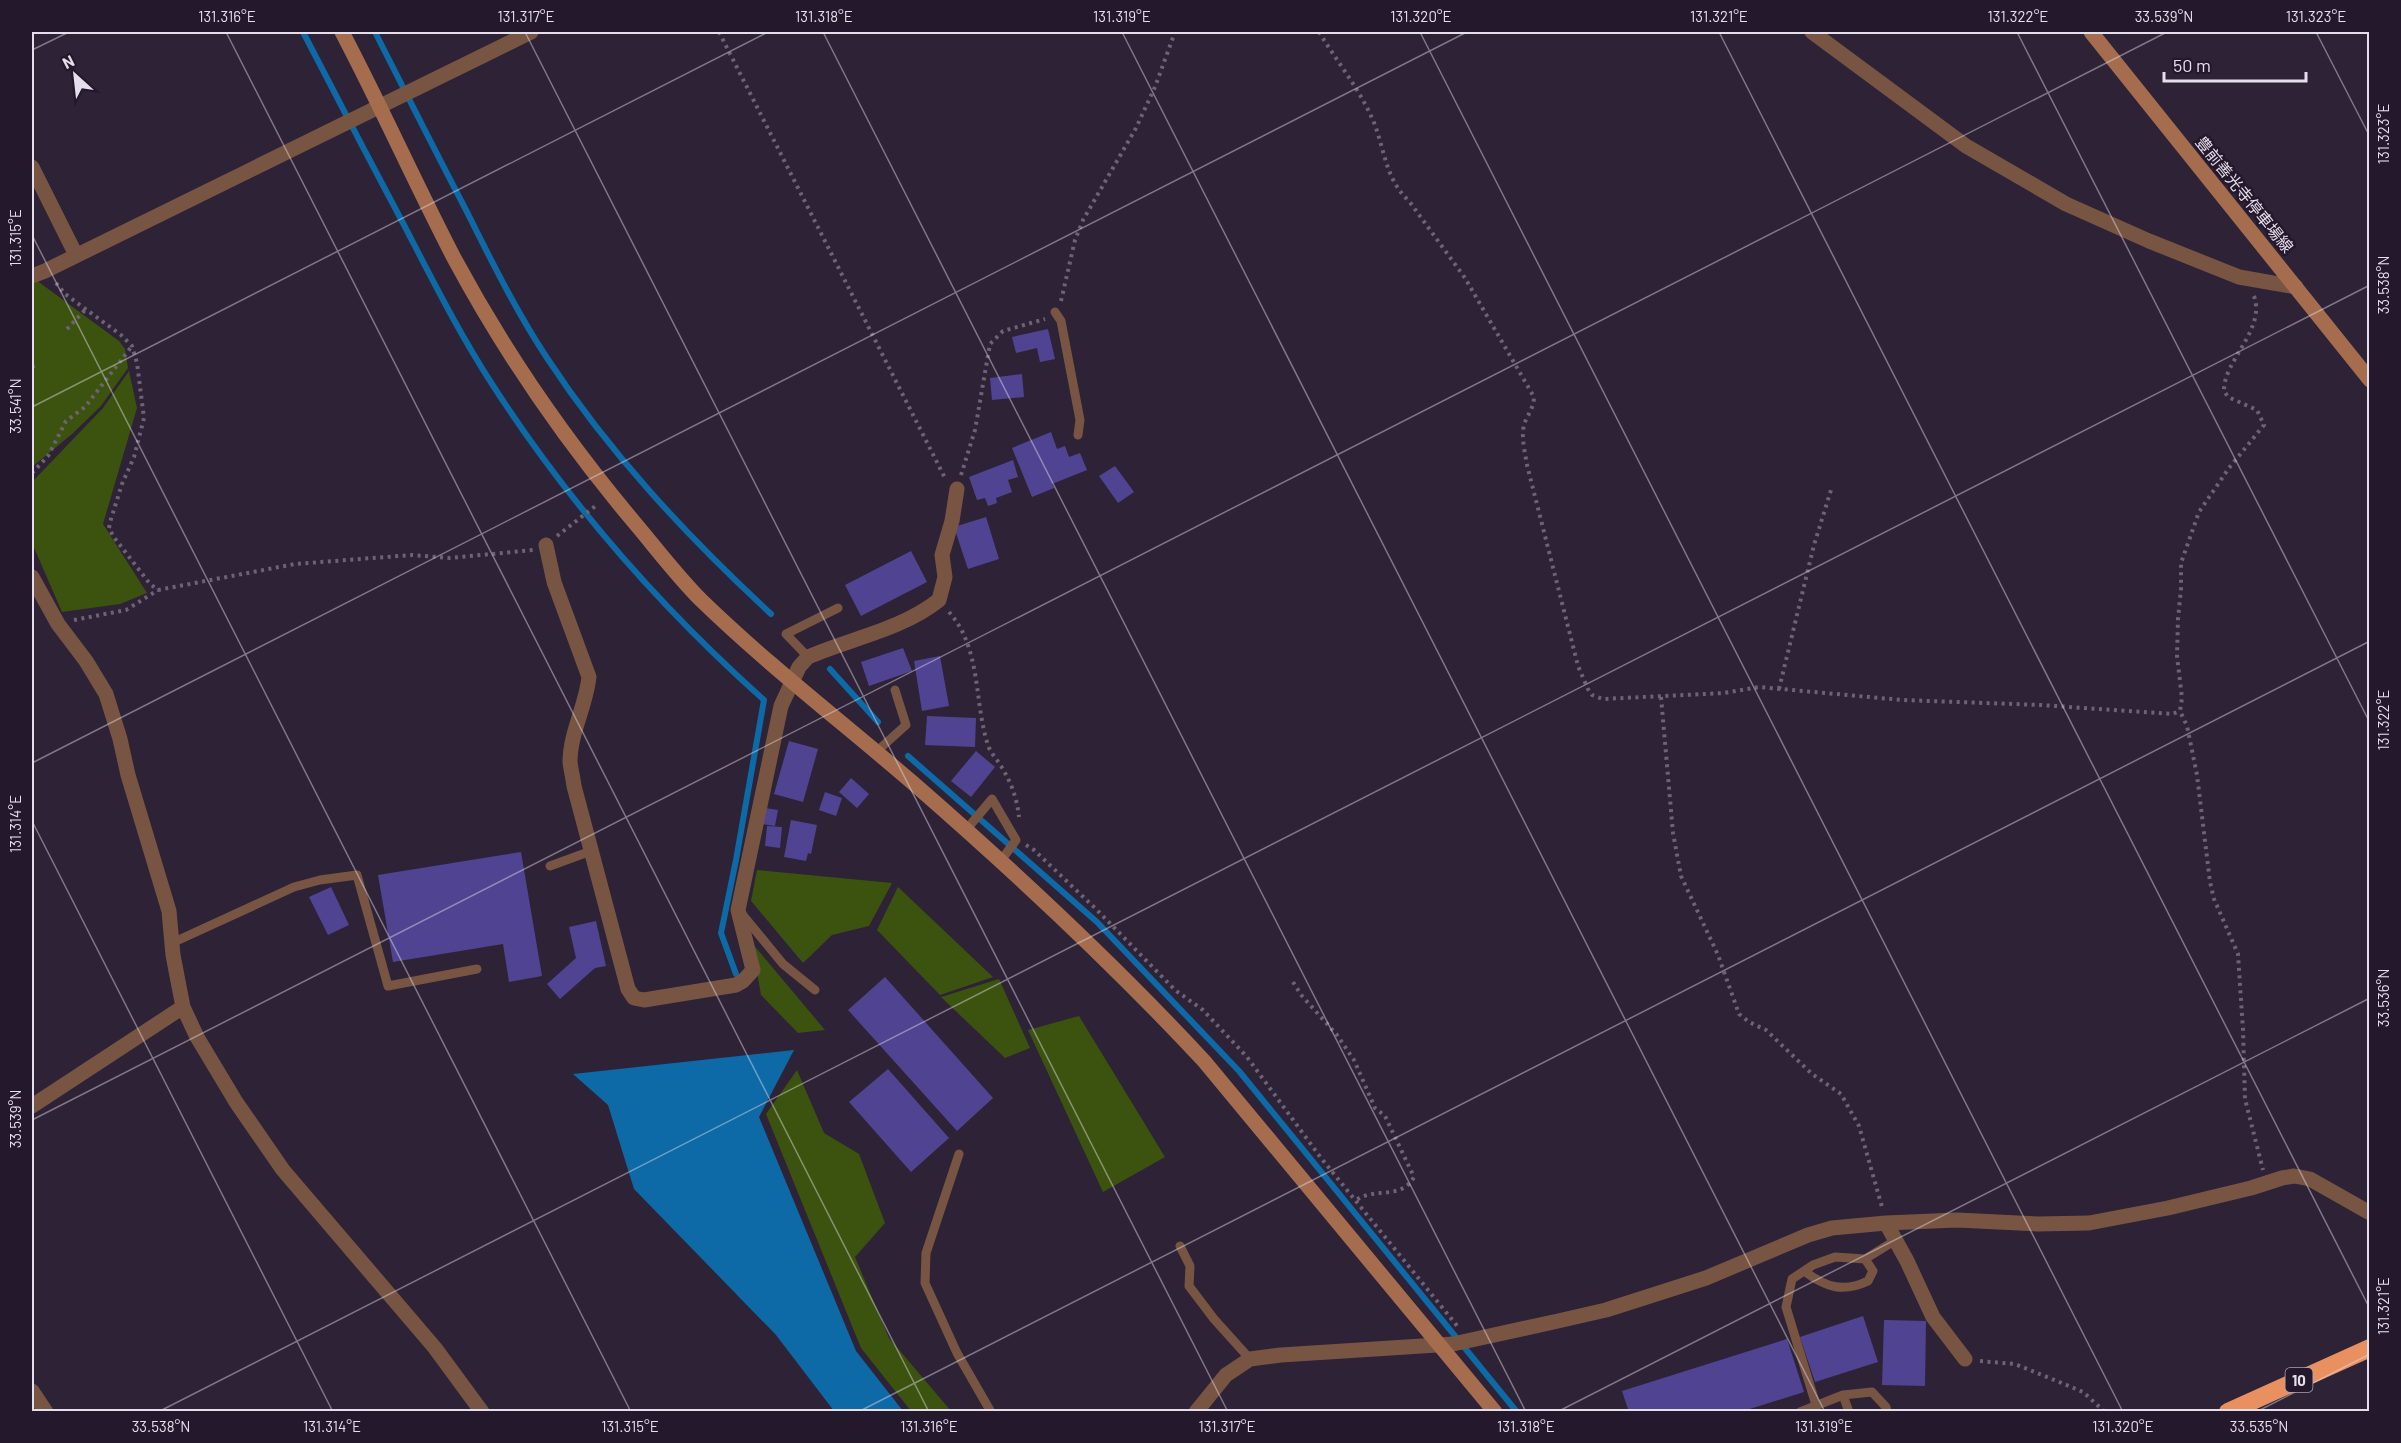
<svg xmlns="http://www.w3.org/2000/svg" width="2401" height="1443" font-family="Barlow,'Noto Sans JP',sans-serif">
  <rect width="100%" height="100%" fill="#2d2236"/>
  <path fill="#3c530f" d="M36,280L119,341L125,349L128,368L101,406L72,434L32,467V282Z
    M129,371L137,408L103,524L147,593L120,604L62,612L32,543V482L103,408Z
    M757,870L892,883L869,926L832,935L803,963L751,901Z
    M898,887L993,977L940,995L877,930Z
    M752,943L825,1030L798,1033L761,995Z
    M999,979L1030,1048L1005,1058L941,997Z
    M1079,1016L1165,1157L1103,1192L1028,1030Z
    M797,1070L824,1133L859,1154L885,1223L855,1257L889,1338L951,1411H911L861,1348L766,1114Z"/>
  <path fill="#0d6aa7" d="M794,1050L759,1117L856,1351L903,1411H834L776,1335L634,1189L608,1105L573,1074Z"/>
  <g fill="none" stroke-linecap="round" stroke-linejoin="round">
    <path stroke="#0d6aa7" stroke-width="6" d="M303,32C336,96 370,161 404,225C432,279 459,333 492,384C568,502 660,607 764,700L736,860L721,933L736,974
      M375,32C405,91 435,151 466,210C491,260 516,311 547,358C610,454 687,536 771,614
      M830,669L878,722
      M908,756L1097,922L1239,1071L1517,1412"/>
  </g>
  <path fill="#504492" d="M1048,329L1055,359L1040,362L1037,348L1016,353L1012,337Z
    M1022,374L1024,397L992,400L990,378Z
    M1051,432L1057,449L1065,446L1069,457L1080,453L1087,470L1052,484L1054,488L1032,497L1012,448Z
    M1013,460L1018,477L1008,480L1012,492L996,498L997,503L988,506L985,498L977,500L969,477Z
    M1115,466L1134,492L1118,503L1099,476Z
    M986,517L999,559L968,569L954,527Z
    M911,551L927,582L861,616L845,585Z
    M903,648L912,671L869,686L861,662Z
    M940,656L949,706L922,711L914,661Z
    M927,716L976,718L975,747L925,745Z
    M789,741L818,749L803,802L774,794Z
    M976,751L995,767L971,797L951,781Z
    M851,778L869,794L857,808L839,792Z
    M825,792L842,798L836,816L819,810Z
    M765,808L778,810L775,826L762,824Z
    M791,820L817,825L811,854L808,853L806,861L784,857Z
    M767,826L782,827L780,848L765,846Z
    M521,852L542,976L509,982L503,944L393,962L378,875Z
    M331,887L349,925L328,935L309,897Z
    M596,921L606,966L595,968L560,999L547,984L576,958L569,927Z
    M885,977L993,1098L957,1131L848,1010Z
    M888,1069L949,1138L911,1172L849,1102Z
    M1863,1316L1878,1362L1815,1382L1800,1337Z
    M1884,1320L1926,1321L1925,1386L1882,1385Z
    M1787,1339L1804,1392L1740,1412H1629L1622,1391Z"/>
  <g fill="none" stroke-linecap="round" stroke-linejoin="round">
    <path stroke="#6d6375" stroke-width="4" stroke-dasharray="3 4.5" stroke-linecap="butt" d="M719,32L946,480
      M1319,32C1336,60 1358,87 1372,118C1385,147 1384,178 1409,201L1465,278L1534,397C1534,408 1527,415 1524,425C1521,438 1525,452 1527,465L1578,666L1588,689L1592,695L1603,699L1724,693L1759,687L1902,700L2041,705L2172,714L2180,711
      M56,283L65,294L121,335L132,346L137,363L144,418L134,457L122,484L111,519L109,528L113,536L150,584L158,590L295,564L412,555L450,558L533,550
      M2254,296C2266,330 2223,361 2224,391L2228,397L2257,410L2264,425L2229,468L2199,512L2181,563V589L2178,619L2177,656L2182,698L2180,711L2187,726L2197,775L2210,882L2214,899L2238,954L2243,1030L2245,1099L2263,1170
      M1061,301L1075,240L1083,220L1136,128L1155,87L1175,32
      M67,329L86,309
      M32,367L38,364
      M32,473L48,456L66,421L85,407L132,346
      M961,475L975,430L990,344L1003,331L1045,319
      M557,536L598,504
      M949,612C981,648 974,699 987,742C989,751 996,758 1001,766C1011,782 1017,798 1019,817
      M74,620L126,610L158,590
      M1779,689L1814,545L1831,490
      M1661,697L1673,833L1681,876L1718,955L1739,1014L1749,1022L1766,1030L1812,1074L1841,1094L1859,1126L1882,1207
      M1026,845L1034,850L1096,909L1175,990L1203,1010L1247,1057L1321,1158L1458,1327
      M1293,982L1302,996L1337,1035L1354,1060L1375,1108L1385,1116L1414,1177C1401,1201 1374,1186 1355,1201
      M1980,1361L2015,1364L2069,1386L2083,1392L2105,1412"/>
    <path stroke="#785542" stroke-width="9" d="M1055,312L1061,321L1080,420L1078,435
      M808,657L786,634L838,608
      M876,752L906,725L895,690
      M966,830L992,799L1016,840L1000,862
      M550,866L591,851
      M742,914L783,964L815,990
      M172,943L294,887L320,880L357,875L388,986L477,969
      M959,1154L926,1253L925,1283L957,1353L991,1412
      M1180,1246L1190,1266L1189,1286L1214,1319L1250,1359
      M1865,1259L1896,1240
      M1804,1271C1825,1287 1843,1293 1868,1281L1873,1271L1865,1259L1835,1257L1813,1265L1792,1279L1786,1307L1816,1405
      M1843,1395L1849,1412
      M1800,1412L1843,1395L1872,1392L1886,1407L1887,1412"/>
    <path stroke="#785542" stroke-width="15" d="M1812,32L1966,146L2066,204L2149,241L2239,277L2296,287
      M32,167L76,255
      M32,276L45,271L531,32
      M546,545L554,582L589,677C586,706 570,733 570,762C571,770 573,778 574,786L628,989L634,998L644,1000L736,985L743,981L753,970L738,910L781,706L799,667L808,657C852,638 901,630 939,600L945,577L942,555L952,521L957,489
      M32,577L58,624L86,661L106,694L120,739L128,775L169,911L173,955L183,1007L197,1037L236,1102L283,1170L435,1348L482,1412
      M32,1106L183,1007
      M1886,1223L1907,1261L1933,1317L1965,1359
      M32,1391L46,1412
      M1196,1412L1226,1375L1250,1359L1281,1355L1453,1344L1558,1321L1606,1310L1706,1278L1808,1235L1832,1228L1886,1223L1957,1220L2038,1224L2089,1223L2168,1208L2251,1188L2282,1178L2294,1176L2310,1179L2370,1213"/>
    <path stroke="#a56d4e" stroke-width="15" d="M342,32C381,106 415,183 454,258C505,353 565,440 634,522C656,548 677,576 701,600C768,665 842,722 913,783C1014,871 1112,962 1204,1061L1495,1412
      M2091,32L2370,380"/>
    <path stroke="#e89060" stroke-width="18" d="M2228,1412L2370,1348"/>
  </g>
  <path fill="none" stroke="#e5deeb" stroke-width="1.5" stroke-opacity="0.45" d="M226,32L929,1412M525,32L1228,1412M823,32L1526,1412M1122,32L1825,1412M1420,32L2123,1412M1719,32L2370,1309M2017,32L2370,723M2316,32L2370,137M32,50L69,32M32,235L631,1412M32,407L768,32M32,763L1467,32M32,821L333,1412M32,1120L2167,32M32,1406L34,1412M158,1412L2370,285M858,1412L2370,641M1557,1412L2370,998M2256,1412L2370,1354"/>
  <g text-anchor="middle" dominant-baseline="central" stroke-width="5" stroke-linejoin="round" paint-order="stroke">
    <rect fill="#24182c" stroke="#aba3b2" stroke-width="1.5" x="2285.5" y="1368" width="27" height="24" rx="4.5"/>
    <g font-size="15" font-weight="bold" fill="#e5deeb">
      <text x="2299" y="1380">10</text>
    </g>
    <g font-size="16" fill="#e5deeb" stroke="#24182c">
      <text transform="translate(2245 194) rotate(51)">豊前善光寺停車場線</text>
    </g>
  </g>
  <rect width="2401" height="1443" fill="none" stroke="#24182c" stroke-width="66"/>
  <g transform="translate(75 75) rotate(333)" stroke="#24182c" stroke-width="4.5" paint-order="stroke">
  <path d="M0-4.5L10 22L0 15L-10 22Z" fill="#e5deeb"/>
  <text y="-9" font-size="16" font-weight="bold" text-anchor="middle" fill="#e5deeb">N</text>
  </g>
  <path d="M2164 72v9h142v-9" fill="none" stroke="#e5deeb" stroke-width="3"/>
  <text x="2173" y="72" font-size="18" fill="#e5deeb" stroke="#24182c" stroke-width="4.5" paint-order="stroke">50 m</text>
  <rect x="33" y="33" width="2335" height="1377" fill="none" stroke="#e5deeb" stroke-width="2"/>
  <g font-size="15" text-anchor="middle" fill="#e5deeb">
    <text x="227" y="22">131.316°E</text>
    <text x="526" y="22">131.317°E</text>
    <text x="824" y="22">131.318°E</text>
    <text x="1122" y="22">131.319°E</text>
    <text x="1421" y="22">131.320°E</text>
    <text x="1719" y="22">131.321°E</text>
    <text x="2018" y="22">131.322°E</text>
    <text x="2164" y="22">33.539°N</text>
    <text x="2316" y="22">131.323°E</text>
    <text transform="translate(2384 134) rotate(-90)" y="5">131.323°E</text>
    <text transform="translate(16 238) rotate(-90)" y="5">131.315°E</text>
    <text transform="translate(2384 285) rotate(-90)" y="5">33.538°N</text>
    <text transform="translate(16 406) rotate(-90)" y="5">33.541°N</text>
    <text transform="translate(2384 720) rotate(-90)" y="5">131.322°E</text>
    <text transform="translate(16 824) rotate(-90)" y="5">131.314°E</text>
    <text transform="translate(2384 998) rotate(-90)" y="5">33.536°N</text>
    <text transform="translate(16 1119) rotate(-90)" y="5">33.539°N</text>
    <text transform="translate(2384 1306) rotate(-90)" y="5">131.321°E</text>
    <text x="161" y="1432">33.538°N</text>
    <text x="332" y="1432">131.314°E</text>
    <text x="630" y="1432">131.315°E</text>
    <text x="929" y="1432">131.316°E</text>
    <text x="1227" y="1432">131.317°E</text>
    <text x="1526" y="1432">131.318°E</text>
    <text x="1824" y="1432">131.319°E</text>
    <text x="2123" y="1432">131.320°E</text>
    <text x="2259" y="1432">33.535°N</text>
  </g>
</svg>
